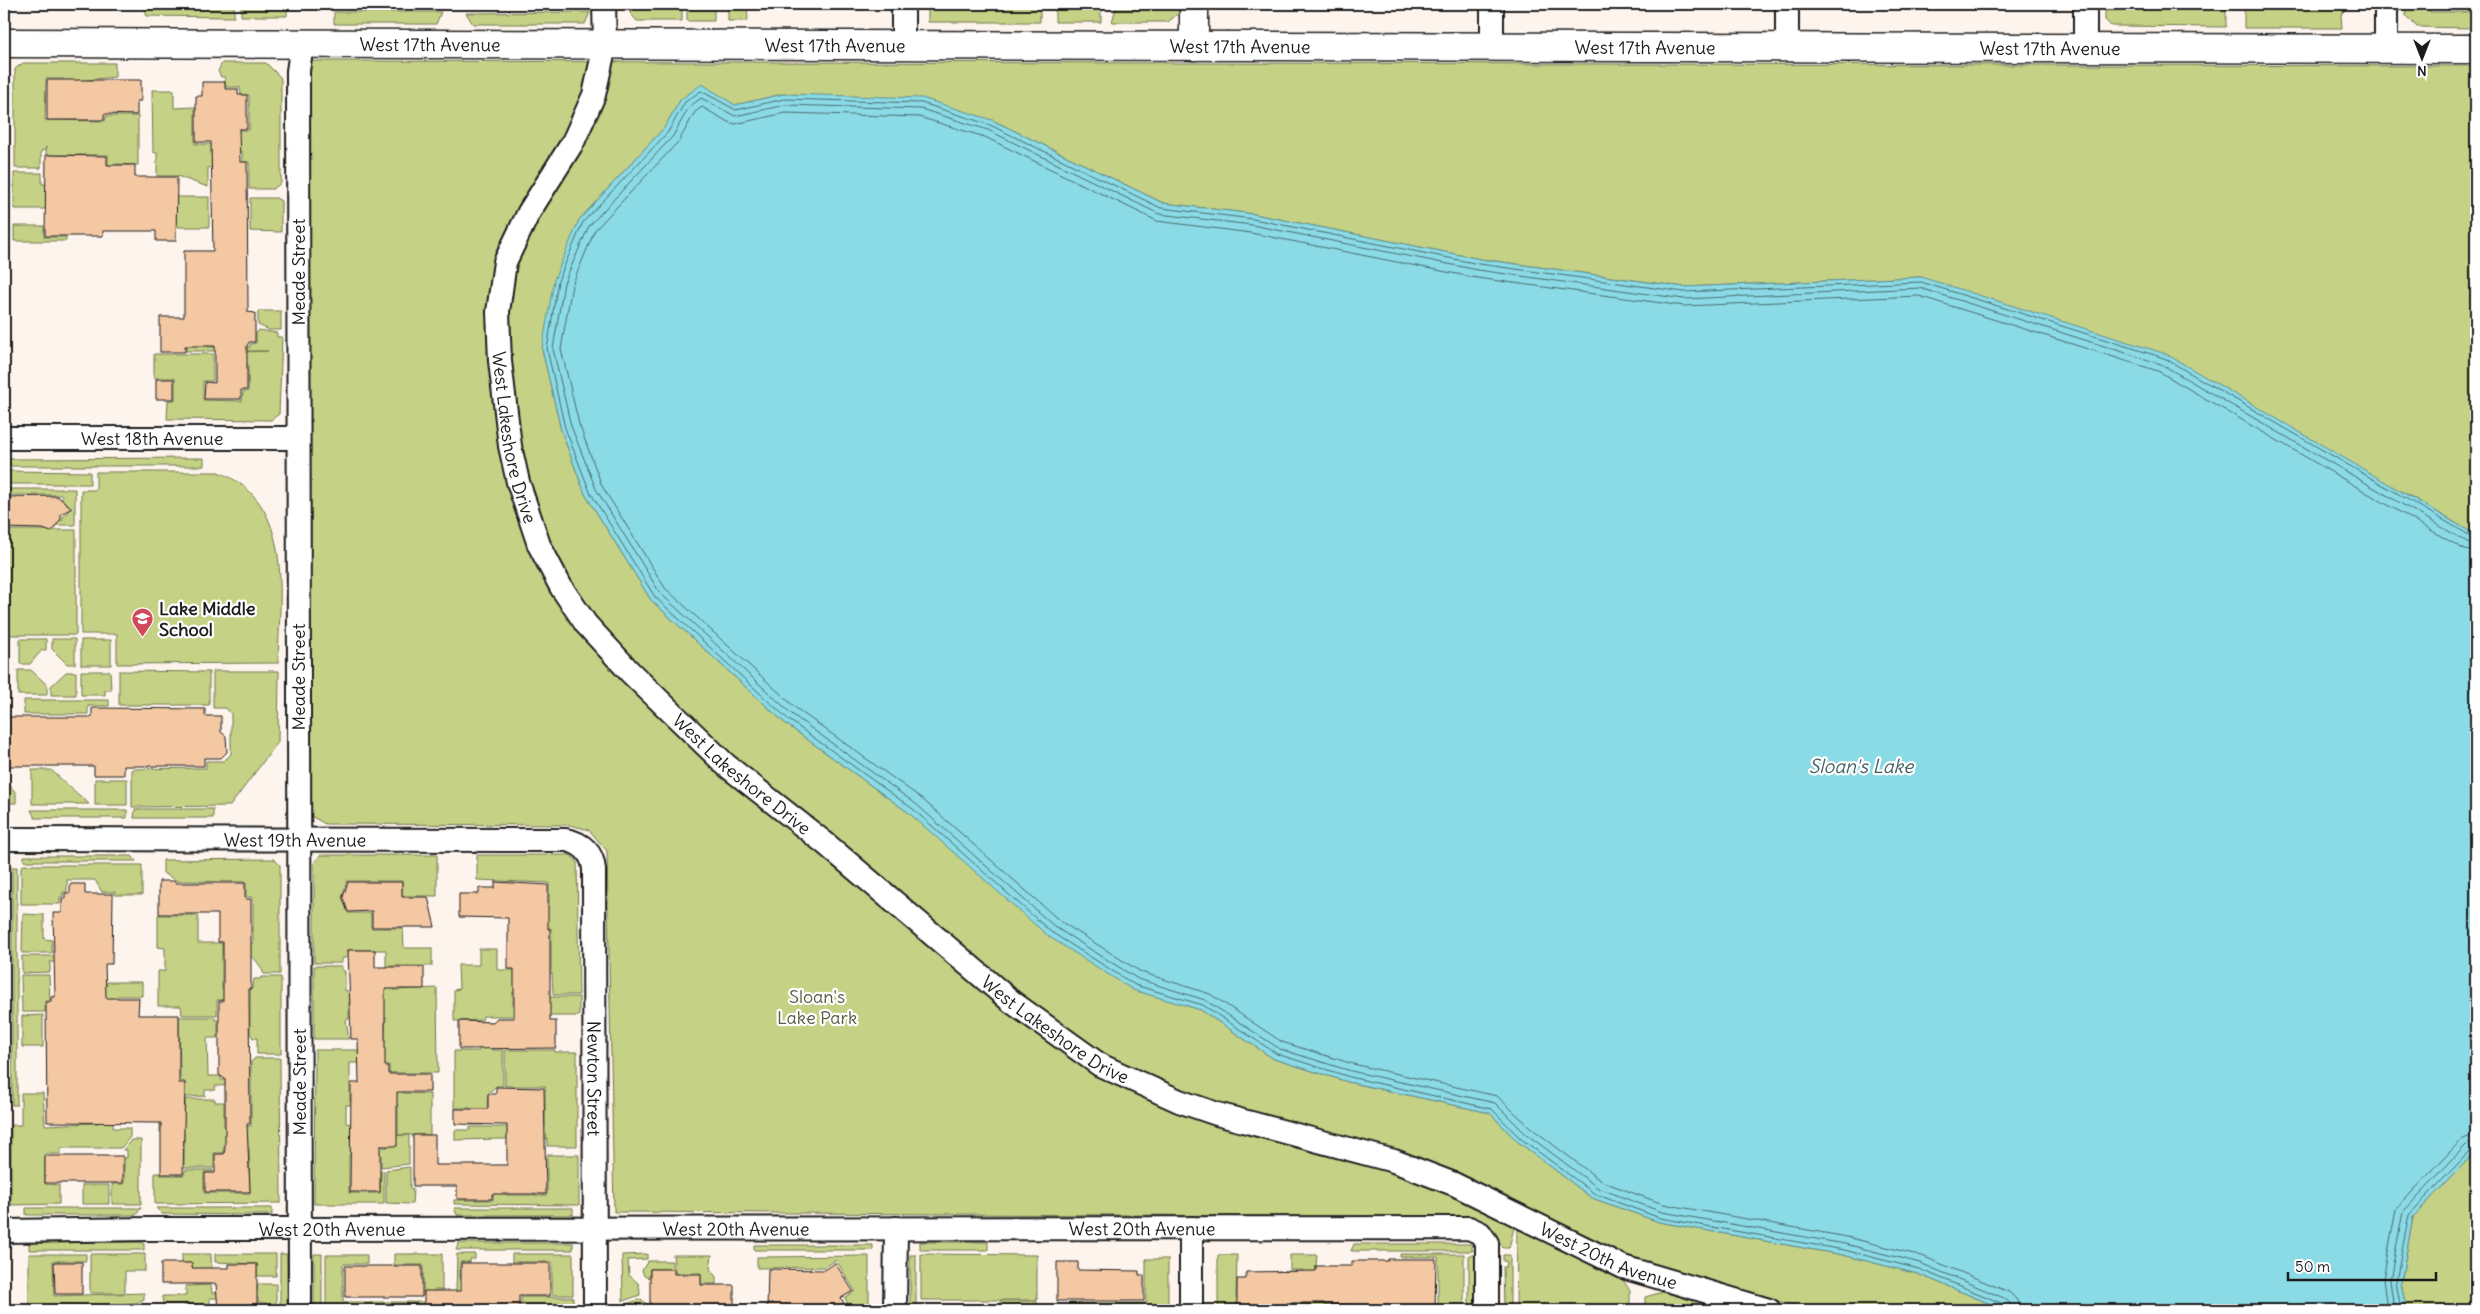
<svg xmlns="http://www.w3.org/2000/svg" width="2480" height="1314" font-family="Delius,sans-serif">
  <rect width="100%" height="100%" fill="#fdf4ed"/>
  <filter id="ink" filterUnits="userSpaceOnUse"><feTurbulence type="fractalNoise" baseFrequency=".02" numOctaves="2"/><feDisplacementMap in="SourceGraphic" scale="10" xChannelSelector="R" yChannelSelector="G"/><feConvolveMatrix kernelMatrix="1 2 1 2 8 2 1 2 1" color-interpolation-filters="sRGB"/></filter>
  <g filter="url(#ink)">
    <path fill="#c5d185" stroke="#707650" d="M146,4H234V17L146,16Z
      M241,4H287V16H241Z
      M327,4H442V6H327Z
      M630,4H682V21H637L630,13Z
      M687,4H714V21H687Z
      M728,4H747L748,21H728Z
      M928,4H1040V22H928Z
      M1055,4H1101V22H1055Z
      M1117,4H1180V12L1168,22H1112Z
      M2105,4H2226V27L2111,26L2105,20Z
      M2244,4H2349L2341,15L2342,28H2244Z
      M2406,4H2430V12H2476V28L2417,27L2406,16Z
      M334,12H441L436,24H334Z
      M590,12L585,24H473L466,13Z
      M309,61L2476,66V535L2403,492L1921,277L1684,287L1480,259L1254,214L1163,203L992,120L783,94L735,105L681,99L664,128L579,220L542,349L561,430L585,494L651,600L786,724L909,813L1133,989L1201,1010L1274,1059L1348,1082L1490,1113L1517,1141L1592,1198L1659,1222L1843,1255L1918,1274L2005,1310H1812L1697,1280L1635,1260L1520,1203L1509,1248H1503C1493,1229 1489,1224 1468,1217L614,1212L607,851L589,830L570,825L325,824L311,816Z
      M23,63H115V77L86,80V85L64,84V79H46L45,120L105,121L106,116H138V165L113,164L112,169H108V155H46V147L45,150L41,151V168H15V69Z
      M222,63H266L281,78V183L273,189H249V162H242V152H224L238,130H249V95H241L240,87H225V77H221L218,71Z
      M152,90H174V108L195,107V144H216V166L208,168V187L177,176H157V153L153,152Z
      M14,173H42V184L77,185L75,209H14Z
      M154,197H209V227H178L177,221H154Z
      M250,198H276L281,201V232L250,231Z
      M14,226H44V237H66V241H14Z
      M258,311H281V330H269L258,325Z
      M186,329L207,334L208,347H250V344L256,343V333L259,330L277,333V337H282L279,414L271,420L167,419L168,400H175V378H154V354H213V381H203V400L242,401L243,392L248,391V364H244L241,352L268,351H186Z
      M204,458V466H4V459Z
      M4,471L90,472V484H4Z
      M96,472H218C296,501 279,596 278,663L117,664V634H81V490H96Z
      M4,489H75V525H57V520H63V516L68,512V504L62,499V495H4Z
      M5,530H76V635H9V626H6Z
      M20,639H46V650H42L30,664H20Z
      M52,639H75V664H67L52,649Z
      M81,640H111V665H81Z
      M18,670H31L47,685V695H18Z
      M81,671H110L111,690H105V695H81Z
      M119,671L209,672V705H119Z
      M213,671H279L278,742L230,806L132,807V769L206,768V761H224L231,754V714L226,708H213Z
      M66,672H76V695H51V686Z
      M24,700H109V706H88V714H24Z
      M32,770H51L89,804H32Z
      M95,779H127V805H95Z
      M4,784H9L16,793V803H4Z
      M135,809H213V818H134Z
      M31,810H127V818H35Z
      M320,855H437V896H402V881H347L342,897L348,913H371V928H403L404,948H432V966H386V950H347V958H342V963H314V863Z
      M477,855H570L577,861L579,995H553L552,973L523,974V970H551V928H542L544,907H549V883L477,880Z
      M24,856H132L136,861H24Z
      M274,859L280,865V974H264C254,951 246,955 223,955V943H253V897H246V882L177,881L163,873V860Z
      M24,865H142V895H115V892H102L95,880H67V892H63V896L60,897V904H21V867Z
      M12,867H17V1105H12Z
      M23,914L44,915V939L52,940V953H22Z
      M158,915H198V943H222V989L248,990V1000H217V1015H182L181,1006H158V971H165V948L158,947Z
      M479,949H497V970H522V992H513V1016H483L482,1020L454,1021V990L459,989L458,965H479Z
      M22,956H61V962H50V972L22,973Z
      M314,966H342V971H345V991H365V1002H349V1019L346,1020L349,1039H314Z
      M393,974L394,990L437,988L438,1073H389V1065H383L386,1017H384L376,990Z
      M21,975H49L50,1001H45V1012H22Z
      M261,977H281V1054H257V1038H253L250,1033V990L252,989L254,979H260Z
      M107,982H142V996H117L118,1079L103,985H107Z
      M547,997H579V1016H547Z
      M43,1015V1047H22V1016Z
      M179,1017H215V1020H218V1038H207L208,1076H221V1080H248V1085L215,1086V1090H205V1096L185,1097V1082L180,1081Z
      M479,1022H492V1050H503V1086H496L488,1094L487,1111H483V1125H470V1108H454V1051H479Z
      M315,1050H382V1063H350V1102H382V1105H346V1123L351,1124L353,1155H349V1193H380L381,1170L384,1171V1204H314Z
      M505,1050H555V1052H577V1146H547V1138L455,1140V1130H470V1127H545V1086H505Z
      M255,1058H280L281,1203L155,1204V1173H160V1175H184L185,1170H213V1172H204V1193H250L249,1148L224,1147L223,1153H214V1168H184V1132H160V1108H185V1099H215V1102H224V1126H251V1062Z
      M402,1074L403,1093L430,1094V1135H398V1105H383Z
      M21,1093H43L45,1125L98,1123L113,1113V1128H130V1137L121,1148H61V1154H45V1184L59,1185V1204L11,1205V1125H21Z
      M388,1135H409V1164L381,1167V1155L376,1147H388Z
      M131,1140H141V1204H112V1184H124V1158H127V1150H123Z
      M2476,1151V1310H2406L2401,1282L2413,1217Z
      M547,1155H579V1205L454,1204V1200H493V1187H507V1195H547Z
      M410,1167V1189H413L412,1204L386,1203V1170Z
      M82,1185H109V1204H82Z
      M26,1208H141L136,1215H26Z
      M156,1208H272V1215L162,1214Z
      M454,1208H573V1215H457Z
      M1524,1229L1620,1276L1630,1290V1310H1516L1517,1231Z
      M141,1242L144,1244V1250H29V1243Z
      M920,1242H988V1250H920Z
      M459,1243H573V1250H456Z
      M1354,1244H1471L1473,1251H1351Z
      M754,1245H873V1250H754Z
      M29,1254H86V1261H53L54,1296L144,1293V1299L137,1303L120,1304V1310H29Z
      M90,1254H145V1271H125V1293H90Z
      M182,1254H211L212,1284H192V1263H182Z
      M215,1254H276V1276H257V1264L215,1262Z
      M280,1254H287V1310H280Z
      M314,1254H322V1310H316V1305H314Z
      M394,1254H442V1290H434V1295H423V1265H394Z
      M457,1254H475V1259H470V1262H460V1292H456Z
      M512,1254H573V1295H552V1262H512Z
      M647,1254V1259L628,1260L629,1275L639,1284L640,1295L623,1301L622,1255Z
      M921,1254L1037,1255V1300H921Z
      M1400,1254H1464V1310H1438V1257H1400Z
      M326,1255H367V1264H343V1302H440V1307H423L422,1310H326Z
      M673,1255H712L710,1269L716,1277V1284H701V1273H675Z
      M910,1255H916V1310H910Z
      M1218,1255H1237L1236,1298H1245L1250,1308L1218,1307Z
      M1290,1255H1317L1315,1277L1302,1270H1290Z
      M1469,1255H1475V1310H1469Z
      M1503,1255H1510V1310H1504L1503,1267H1506L1507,1262L1503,1261Z
      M869,1256V1310H838L848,1304L845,1298L855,1291L836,1260L825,1267L757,1268V1257Z
      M1146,1259H1168V1310H1082V1306H1069V1303H1146Z
      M648,1261H672V1269H650L649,1278L644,1276L642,1270Z
      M258,1284H276V1310H268L266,1303L258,1302V1298H210V1304H163L162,1296H186V1286L211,1285L212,1293L257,1292Z
      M1302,1290H1335V1310H1288L1275,1305L1302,1303Z
      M1663,1292L1731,1310H1645V1297Z
      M521,1297H573V1310H521Z
      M641,1299L648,1305V1310H623V1305Z
      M1000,1301H1037V1310H1006V1307H1000Z
      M184,1306H209V1310H184Z"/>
    <path fill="#8bdbe6" stroke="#5f8f95" d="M702,84L735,105L783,94L922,98L992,120L1163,203L1254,214L1480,259L1684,287L1921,277L2166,354L2476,535V1151L2413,1217L2401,1282L2406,1310H2005L1918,1274L1843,1255L1659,1222L1592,1198L1517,1141L1490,1113L1348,1082L1274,1059L1201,1010L1133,990L1048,936L909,813L786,724L651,600L585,494L561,430L542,349L554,280L579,220L664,128L681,99Z"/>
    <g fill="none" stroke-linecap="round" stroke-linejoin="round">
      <path stroke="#48686d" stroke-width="1" d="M2005,1310L2001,1303L1919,1269L1844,1250L1660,1218L1595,1194L1520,1138L1492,1109L1350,1077L1277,1054L1203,1005L1135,985L1051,932L913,809L789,720L655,597L590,492L565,428L547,349L558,281L583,222L668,132L685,102L701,91L736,110L784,99L922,103L990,125L1161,208L1253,219L1479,264L1684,292L1921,282L2164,358L2476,539
        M2011,1310L2010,1303L2004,1298L1920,1263L1845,1244L1662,1212L1598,1188L1525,1133L1495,1103L1351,1071L1280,1049L1205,1000L1138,979L1055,927L916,804L793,715L660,593L596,489L571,426L553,349L564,283L589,226L673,136L689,107L701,98L735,116L785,105L921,109L988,130L1159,214L1252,225L1478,270L1684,299L1920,288L2161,364L2469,543L2476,545
        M2019,1310L2017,1300L2009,1292L1922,1256L1847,1237L1663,1204L1601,1181L1530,1127L1497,1096L1353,1064L1282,1042L1210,994L1141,972L1060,921L921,798L797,709L665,588L602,486L579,424L561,349L572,285L595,230L679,141L695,112L702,107L728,122L735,124L785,113L919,117L985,137L1157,221L1251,233L1477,278L1684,306L1919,296L2158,371L2465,550L2476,552
        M2387,1310L2383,1279L2396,1209L2461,1140L2476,1134
        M2394,1310L2390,1280L2403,1212L2466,1145L2476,1142
        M2401,1310L2396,1281L2409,1215L2471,1150L2476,1148"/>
    </g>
    <path fill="#f5c8a4" stroke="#1c1c1c" d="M47,80H141V101H137V115L104,114V120H47Z
      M202,82H225V89H238V95H247V129H239L240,162H247L248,312L255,313V342H249L247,346V390H241V399H204L205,382L215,383V346H185V352H160V317H184V251H213L211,142H196V96H202Z
      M46,155L107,156V165H135V177H177L176,241H156V231H103V236H45Z
      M156,379H174V399H156Z
      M57,496L72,508L61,514V519L51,532L43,529L4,528V497Z
      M92,708L205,709V716H221V732L226,736L227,752L221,758H204V766H124V775H94V766H4V717H92Z
      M159,881H175V883H245V899H251V989H249L250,1124H247L250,1192H205V1173H215V1154H224L225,1149V1079L219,1075V1001H223V942H218V914H159Z
      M348,882H402V897H428L435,927H372V911L348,912L343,897Z
      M495,882L548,885V929H550V1021H556V1048L459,1049V1021L493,1022L497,1018H514V969H508V918L459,917V894H479V888H495Z
      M70,884H85V894H113L112,964H105L106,998H139L138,1015H179V1083H185L183,1174H161V1123L47,1122L46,1002H51V997H55L53,913H62V898H65V893H70Z
      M348,950H375V967H424V989H385V1066H388V1074H430V1092H397V1146H380V1192H350L351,1083H359L358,1039H351Z
      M496,1087L544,1088L546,1194H492V1199H457V1186H413V1135H435V1165H507V1125L455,1124V1109H488V1094H496Z
      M45,1156H123V1183H45Z
      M1388,1259H1436L1435,1310H1352V1305H1324V1303H1287V1310H1237V1279H1246V1272L1316,1271V1266H1352V1261H1388Z
      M54,1262H82V1294H55Z
      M1057,1262H1078V1270L1139,1271V1275H1144V1301H1057Z
      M161,1263H192V1268H229V1264H257V1310H218L216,1284H161Z
      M461,1263H550V1296H519V1310H424V1291H461Z
      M835,1263L853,1291L841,1298L844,1303L833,1309H767L768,1269L825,1270Z
      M345,1266H422V1297H345Z
      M650,1269H674V1274H701V1285H734V1307L650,1310Z"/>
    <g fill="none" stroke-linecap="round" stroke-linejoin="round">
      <defs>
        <g id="minor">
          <path id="s1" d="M604,4L605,45L594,95L573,142L529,212L505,262L498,312L500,361L510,446L518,482L539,545L561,587L586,624L630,672L726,765L826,844L1012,1002L1100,1065L1179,1101L1217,1114L1394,1161L1454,1184L1623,1267L1769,1310"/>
          <path d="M903,4V46"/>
          <path d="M1492,4V47"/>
          <path d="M1787,48V4"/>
          <path d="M2085,48V4"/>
          <path d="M2386,49V4"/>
          <path id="s2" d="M4,438H298"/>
          <path id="s3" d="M4,839L566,840C582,843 593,853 594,870L595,1310"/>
          <path d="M1191,1228V1310"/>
          <path id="s4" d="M4,1231L149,1229L1469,1228L1480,1233L1487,1243V1310"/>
          <path d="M300,1310L298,71L302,44"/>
          <path d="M895,1310L896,1228"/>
        </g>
        <g id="tertiary">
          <path id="s5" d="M4,43L2476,49"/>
          <path d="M1194,46V4"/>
        </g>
      </defs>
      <use href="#minor" stroke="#1c1c1c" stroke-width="26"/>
      <use href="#tertiary" stroke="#1c1c1c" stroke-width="31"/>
      <use href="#minor" stroke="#fff" stroke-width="22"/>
      <use href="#tertiary" stroke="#fff" stroke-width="28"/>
    </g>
  </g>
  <defs>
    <symbol id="school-pin" viewBox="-11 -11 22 30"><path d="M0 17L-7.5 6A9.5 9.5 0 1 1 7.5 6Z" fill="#d1495b" stroke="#fff"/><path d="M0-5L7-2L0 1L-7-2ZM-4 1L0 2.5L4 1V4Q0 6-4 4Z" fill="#fff"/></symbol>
  </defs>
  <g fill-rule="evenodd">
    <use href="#school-pin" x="130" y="606" width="25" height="34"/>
  </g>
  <g text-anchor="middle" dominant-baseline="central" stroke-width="4.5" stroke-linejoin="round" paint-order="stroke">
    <g font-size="18" fill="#1c1c1c" stroke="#fff">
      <text stroke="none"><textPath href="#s5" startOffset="426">West 17th Avenue</textPath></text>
      <text stroke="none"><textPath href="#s5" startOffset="831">West 17th Avenue</textPath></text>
      <text stroke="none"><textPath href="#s5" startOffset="1236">West 17th Avenue</textPath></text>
      <text stroke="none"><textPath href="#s5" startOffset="1641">West 17th Avenue</textPath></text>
      <text stroke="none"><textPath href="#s5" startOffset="2046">West 17th Avenue</textPath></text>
      <text transform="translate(298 272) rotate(-90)">Meade Street</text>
      <text stroke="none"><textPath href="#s1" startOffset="459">West Lakeshore Drive</textPath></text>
      <text stroke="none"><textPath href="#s2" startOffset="148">West 18th Avenue</textPath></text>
      <text transform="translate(298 677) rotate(-90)">Meade Street</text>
      <text stroke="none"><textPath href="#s1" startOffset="879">West Lakeshore Drive</textPath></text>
      <text stroke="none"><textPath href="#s3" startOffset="291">West 19th Avenue</textPath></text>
      <text stroke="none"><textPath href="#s1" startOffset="1284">West Lakeshore Drive</textPath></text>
      <text stroke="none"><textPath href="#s3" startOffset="815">Newton Street</textPath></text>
      <text transform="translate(299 1082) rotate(-90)">Meade Street</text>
      <text stroke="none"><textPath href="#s4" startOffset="1138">West 20th Avenue</textPath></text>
      <text stroke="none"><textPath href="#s4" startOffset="328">West 20th Avenue</textPath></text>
      <text stroke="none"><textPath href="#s4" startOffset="732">West 20th Avenue</textPath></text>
      <text stroke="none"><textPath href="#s1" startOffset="1886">West 20th Avenue</textPath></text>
    </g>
    <g font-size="18" font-weight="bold" fill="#1c1c1c" stroke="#fff" text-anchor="start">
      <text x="159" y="608">Lake Middle<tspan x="159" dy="21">School</tspan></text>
    </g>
    <g font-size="18" fill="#575b41" stroke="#fff">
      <text x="817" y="996">Sloan's<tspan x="817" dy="21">Lake Park</tspan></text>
    </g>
    <g font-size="19" font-style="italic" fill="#435f63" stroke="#fff">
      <text x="1861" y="766">Sloan's Lake</text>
    </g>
  </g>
  <rect width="2480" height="1314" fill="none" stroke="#fff" stroke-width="20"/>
  <rect x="10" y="10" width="2460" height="1294" fill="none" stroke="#1c1c1c" stroke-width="2" filter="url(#ink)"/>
  <g transform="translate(2422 58) rotate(180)" stroke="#ffffff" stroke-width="4" paint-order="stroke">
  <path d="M0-4L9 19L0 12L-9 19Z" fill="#1c1c1c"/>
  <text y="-8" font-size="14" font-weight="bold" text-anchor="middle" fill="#1c1c1c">N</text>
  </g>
  <path d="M2288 1272v8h148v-8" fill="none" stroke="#1c1c1c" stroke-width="2.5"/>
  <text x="2295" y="1272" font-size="15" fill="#1c1c1c" stroke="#ffffff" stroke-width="4" paint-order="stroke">50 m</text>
</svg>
